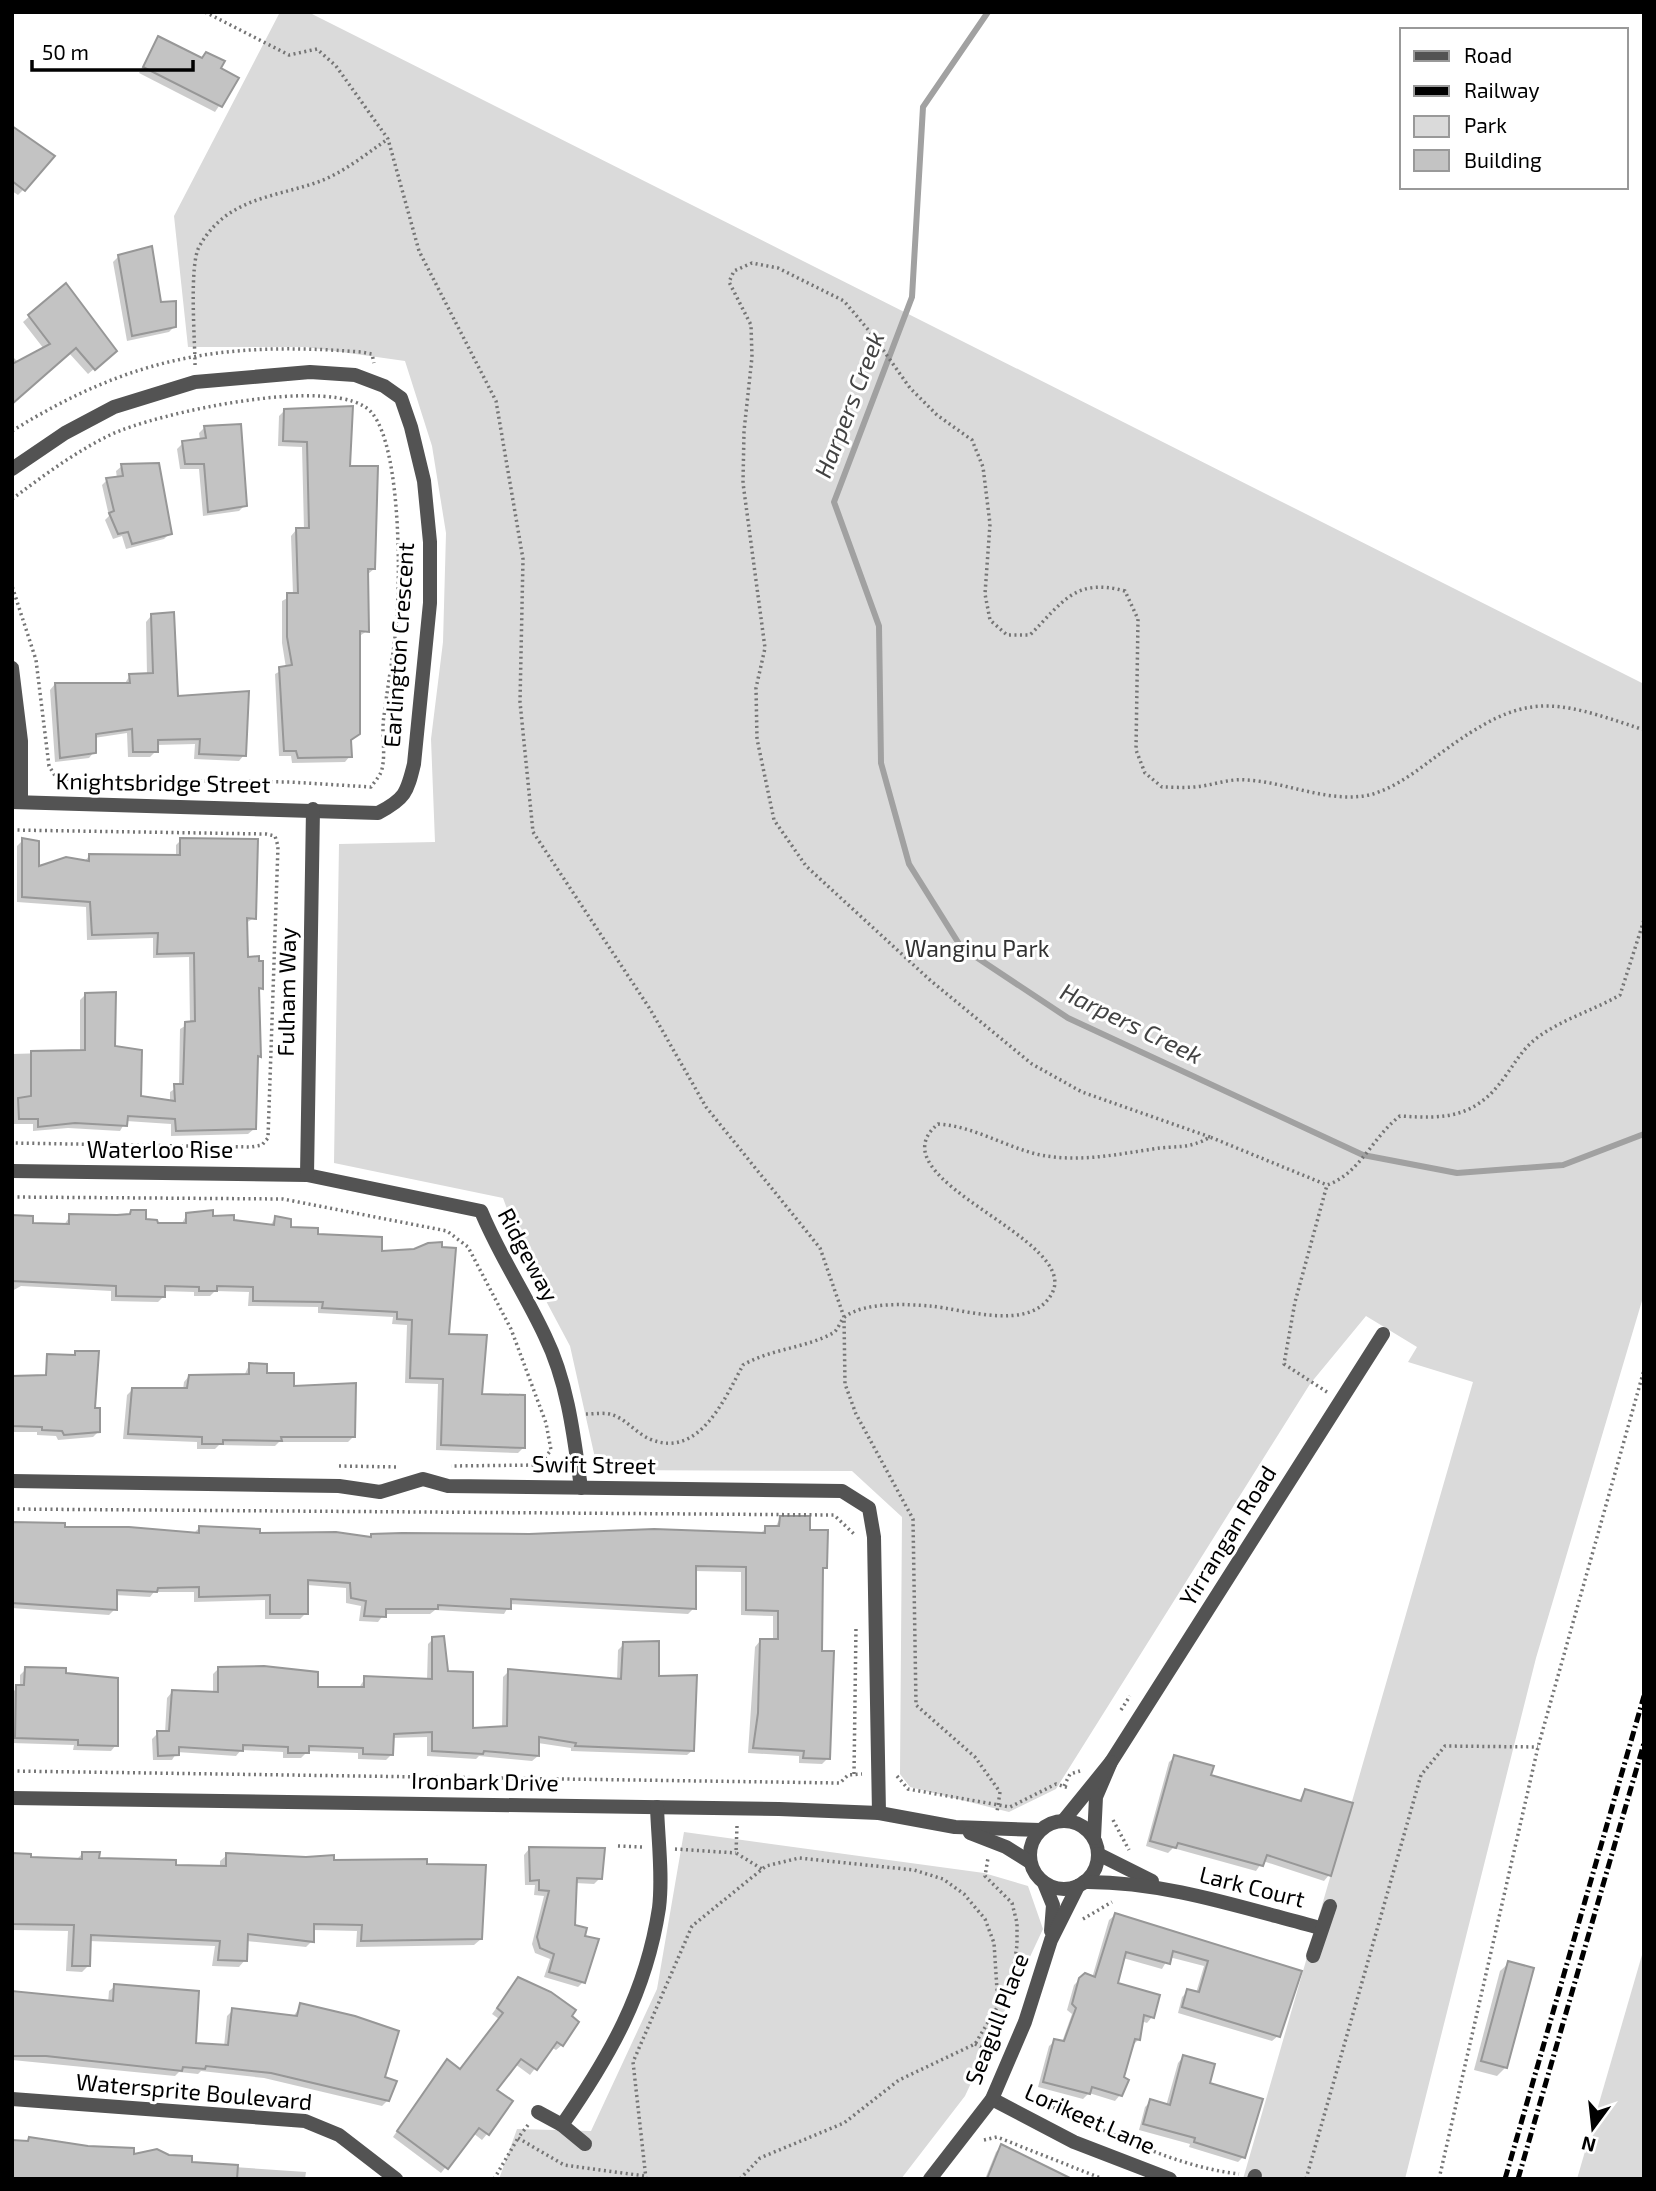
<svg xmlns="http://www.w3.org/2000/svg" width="1656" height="2191" viewBox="0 0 1656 2191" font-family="'Exo 2',sans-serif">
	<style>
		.green { fill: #dadada }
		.shadow { fill: #0003 }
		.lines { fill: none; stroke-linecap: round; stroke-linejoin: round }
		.stream { stroke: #a1a1a1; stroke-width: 6 }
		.building { fill: #c3c3c3; stroke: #979797; stroke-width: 2 }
		.path { stroke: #757575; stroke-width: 3.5; stroke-dasharray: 2 3.5; stroke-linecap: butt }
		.street { stroke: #535353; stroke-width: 14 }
		.rail { stroke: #000; stroke-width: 5; stroke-dasharray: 10 3.5 2 3.5; stroke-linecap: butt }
		.street-bridge { stroke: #535353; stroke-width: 14 }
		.labels { text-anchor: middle; stroke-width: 6; stroke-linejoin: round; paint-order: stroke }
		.street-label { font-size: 23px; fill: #000; stroke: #fff }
		.park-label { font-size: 23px; fill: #313131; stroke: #fff }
		.water-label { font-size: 24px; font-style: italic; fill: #424242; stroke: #fff }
	</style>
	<rect width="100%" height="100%" fill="#fff"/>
	<g class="green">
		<polygon points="280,12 308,12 1644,684 1644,1294 1536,1658 1405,2179 1243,2179 1473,1382 1408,1362 1417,1347 1366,1316 1310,1384 1056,1789 1009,1812 910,1787 900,1774 902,1517 852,1471 605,1470 595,1458 570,1346 529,1269 503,1198 334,1163 339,844 435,842 431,739 443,642 446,533 432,446 405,361 306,347 188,347 174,216"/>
		<polygon points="684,1832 984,1873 1028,1886 1043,1929 965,2096 901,2179 499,2179 517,2129 591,2131 657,1989"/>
		<polygon points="1644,1948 1644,2179 1577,2179"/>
	</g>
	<g class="shadow">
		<polygon points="159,38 237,79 215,112 139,73"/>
		<polygon points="12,129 24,189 18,195 12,191"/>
		<polygon points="119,256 160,304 175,326 169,332 127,341 113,262"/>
		<polygon points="65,285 109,356 88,374 69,353 12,403 12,356 18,362 44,349 23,322"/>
		<polygon points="285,410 348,468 374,569 368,574 367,631 358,637 350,756 345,762 292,763 291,756 279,756 275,674 286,668 282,643 282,601 293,595 291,536 296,530 304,530 302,447 278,446 279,416"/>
		<polygon points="205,427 245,505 239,511 203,516 199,469 180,469 177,449 183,443 200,440 199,433"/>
		<polygon points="122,466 170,533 164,539 126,549 122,536 113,539 105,520 109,516 102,485 107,480 117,478 116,471"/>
		<polygon points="151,616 176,698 244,755 239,761 194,759 195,744 156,745 156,751 150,757 128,757 127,733 94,738 94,752 89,758 55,762 50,690 55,684 124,685 130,675 147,675 146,622"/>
		<polygon points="23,840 37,869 84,862 89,856 176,856 176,845 181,840 254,918 246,923 246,958 262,988 257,992 260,1056 256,1060 254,1129 248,1134 171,1136 171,1124 126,1121 120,1131 68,1128 33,1131 33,1124 12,1124 12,1054 80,1052 80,1000 85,995 140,1098 170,1102 170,1092 179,1086 180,1029 190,1023 189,957 153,958 153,938 87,940 86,907 17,902 17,846"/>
		<polygon points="12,1210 15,1217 31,1225 64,1225 70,1216 127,1216 131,1211 157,1225 181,1225 187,1214 270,1226 275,1218 289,1228 381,1253 447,1336 480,1396 523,1448 518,1453 436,1450 438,1384 405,1383 407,1325 392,1324 393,1317 318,1313 318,1307 248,1306 249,1292 215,1291 210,1296 194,1296 194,1292 163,1291 163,1297 158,1302 111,1301 111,1291 21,1286 12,1291"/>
		<polygon points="76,1353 99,1431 93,1437 58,1440 56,1436 37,1435 37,1432 12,1432 12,1400"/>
		<polygon points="249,1365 292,1388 354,1436 348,1442 279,1442 275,1446 219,1445 215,1449 197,1449 197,1442 123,1439 127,1395 133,1389 183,1390 184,1382 189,1376 244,1376"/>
		<polygon points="780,1518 808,1532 825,1567 821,1571 820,1653 828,1758 822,1764 799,1763 799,1756 748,1753 755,1647 760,1641 773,1641 773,1616 741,1615 741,1572 694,1571 694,1608 688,1614 510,1604 504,1614 435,1610 430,1614 384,1614 378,1622 359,1621 361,1606 346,1603 346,1588 307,1585 306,1613 300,1619 265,1619 265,1600 194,1602 194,1592 154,1592 150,1597 115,1595 115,1609 109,1615 12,1608 12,1524 194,1533 199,1528 258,1535 369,1538 372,1536 760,1534 766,1528 775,1528"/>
		<polygon points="433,1639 472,1730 502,1728 503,1677 509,1671 617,1680 618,1650 624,1644 658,1677 693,1750 687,1755 571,1751 571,1748 538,1743 538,1756 532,1761 479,1756 476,1759 427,1756 427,1737 392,1738 391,1755 386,1760 358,1759 358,1753 308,1751 301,1758 283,1758 283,1752 241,1750 236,1756 177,1752 172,1760 153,1760 152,1739 158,1733 165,1733 167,1698 172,1692 213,1694 213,1674 218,1669 316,1689 359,1688 365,1678 427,1680 428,1644"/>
		<polygon points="26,1669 64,1675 116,1745 111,1751 73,1750 74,1745 12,1743 12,1692 20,1687 20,1675"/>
		<polygon points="1175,1757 1209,1776 1298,1802 1305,1791 1329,1875 1324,1881 1263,1861 1256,1871 1173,1848 1168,1853 1146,1846 1169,1762"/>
		<polygon points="529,1849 600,1878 594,1884 575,1883 573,1926 583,1982 578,1987 544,1977 550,1959 535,1953 532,1944 544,1896 534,1895 535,1885 525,1885 524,1855"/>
		<polygon points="83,1853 98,1860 174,1866 220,1867 220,1861 227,1855 425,1866 481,1939 474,1945 356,1947 357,1931 312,1930 312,1941 306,1947 246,1941 245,1960 239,1967 212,1966 215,1946 89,1941 88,1966 82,1972 66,1971 68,1931 12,1930 12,1855 29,1859 76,1860"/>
		<polygon points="1115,1915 1300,1972 1278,2036 1272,2041 1178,2013 1182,1997 1188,1991 1196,1993 1204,1966 1169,1957 1162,1969 1123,1958 1115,1984 1152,2017 1147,2023 1141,2021 1139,2039 1133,2045 1122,2078 1120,2095 1115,2101 1089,2093 1083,2099 1038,2087 1049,2046 1055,2041 1062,2042 1072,2014 1067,2010 1074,1985 1080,1979 1092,1978 1109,1920"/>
		<polygon points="1509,1963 1506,2067 1497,2076 1474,2070 1500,1971"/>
		<polygon points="513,1985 562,2045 556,2050 551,2047 530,2075 515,2064 494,2090 510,2101 487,2134 482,2140 473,2133 441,2173 393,2137 441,2067 460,2071 499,2019 492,2014"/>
		<polygon points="115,1986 194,2045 224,2047 227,2016 233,2010 293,2017 301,2005 382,2078 388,2100 382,2106 264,2078 201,2071 198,2074 179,2072 175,2076 12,2060 12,1994 108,2003 109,1991"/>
		<polygon points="1183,2057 1208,2084 1243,2157 1238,2162 1189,2147 1190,2144 1139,2130 1145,2107 1151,2101 1166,2106 1178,2063"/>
		<polygon points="29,2138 190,2164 306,2172 305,2179 12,2179"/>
		<polygon points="1001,2147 1053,2179 985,2179 996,2152"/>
	</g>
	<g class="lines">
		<polyline class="stream" points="988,12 923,107 912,297 834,502 879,626 881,763 909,864 961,947 1068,1018 1363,1155 1457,1173 1563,1165 1644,1134"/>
	</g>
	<g class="building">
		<polygon points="158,36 202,58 206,52 225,61 221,68 239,78 222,107 143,67"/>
		<polygon points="12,126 55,156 25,191 12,181"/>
		<polygon points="152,246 161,302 176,301 176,327 132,336 118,255"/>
		<polygon points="66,283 117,351 95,370 76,348 12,404 12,364 50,344 28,315"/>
		<polygon points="353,406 350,466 378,466 375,569 368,569 369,632 360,631 360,734 351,740 352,757 298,758 296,751 284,751 279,667 292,665 287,637 287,593 298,593 296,528 309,528 307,442 283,441 284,409"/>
		<polygon points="241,424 247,506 208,512 204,464 185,464 182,441 206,438 204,426"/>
		<polygon points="159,463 172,534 132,544 128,532 118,534 109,513 114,511 106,478 123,476 121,464"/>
		<polygon points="174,612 178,696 249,691 246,756 199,754 200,739 158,740 158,752 133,752 132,729 96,734 96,753 60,758 55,683 130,683 129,674 153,673 151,614"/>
		<polygon points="22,838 39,841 39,866 66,857 89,861 89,854 180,855 180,838 258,839 256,919 247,918 248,957 259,956 259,961 263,961 263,989 259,988 261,1057 258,1056 256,1129 176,1131 175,1119 128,1116 127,1126 75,1123 38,1127 38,1119 19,1119 18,1098 31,1096 31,1051 85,1050 85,993 116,992 115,1046 142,1050 141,1096 175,1101 174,1084 183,1084 185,1022 195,1021 194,953 157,954 158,933 92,935 90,902 22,897"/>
		<polygon points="131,1210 146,1210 146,1219 157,1220 158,1223 186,1223 186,1213 213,1210 213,1216 234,1215 234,1220 274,1225 275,1216 291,1219 291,1227 318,1228 318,1234 382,1237 382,1251 414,1249 428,1243 442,1242 442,1247 456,1248 449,1334 487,1335 482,1394 525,1395 525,1448 441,1445 443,1379 410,1378 412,1320 397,1319 397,1312 322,1308 323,1302 253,1301 253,1287 217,1286 217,1291 199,1291 199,1287 165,1286 165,1297 116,1296 116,1286 12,1281 12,1215 33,1216 33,1223 69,1224 69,1214 117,1215 130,1214"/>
		<polygon points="75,1351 99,1351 95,1408 100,1408 100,1432 64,1435 62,1431 42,1430 42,1427 12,1426 12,1376 46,1375 47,1354 75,1355"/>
		<polygon points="249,1363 267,1364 267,1373 294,1373 294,1386 356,1383 355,1437 281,1437 282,1441 223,1440 223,1444 202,1444 202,1437 128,1434 132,1388 187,1388 189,1375 249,1374"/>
		<polygon points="780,1516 810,1516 810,1530 828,1530 827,1568 823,1568 822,1651 834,1651 830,1759 803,1758 804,1751 753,1748 758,1713 760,1639 778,1639 778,1611 746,1610 746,1567 696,1566 696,1609 511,1599 511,1609 438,1605 438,1609 386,1609 386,1617 364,1616 366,1601 351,1598 350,1583 308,1580 308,1614 270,1614 270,1595 199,1597 199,1587 158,1588 157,1592 117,1590 117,1610 12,1603 12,1522 65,1523 65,1527 129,1527 199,1533 199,1526 260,1529 260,1533 336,1532 371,1537 371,1534 402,1533 529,1534 654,1529 765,1533 765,1526 779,1526"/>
		<polygon points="444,1636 448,1671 473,1672 473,1728 507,1726 508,1669 621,1679 623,1642 659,1641 659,1676 697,1675 694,1751 575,1746 576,1743 539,1737 539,1756 484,1751 483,1754 432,1751 432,1732 394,1734 393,1755 363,1754 363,1748 309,1746 309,1753 288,1753 288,1747 243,1745 243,1751 179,1747 179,1755 158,1756 157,1731 169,1731 172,1690 218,1692 218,1667 264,1666 318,1672 318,1687 364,1687 364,1676 432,1679 432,1637"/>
		<polygon points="25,1667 66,1668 66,1673 118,1678 118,1746 78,1745 78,1740 15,1738 16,1685 24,1685"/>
		<polygon points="1174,1755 1214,1766 1211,1775 1301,1801 1305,1789 1353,1803 1331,1876 1267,1855 1263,1866 1178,1843 1176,1848 1150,1841"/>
		<polygon points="529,1847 605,1848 602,1879 577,1878 575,1925 587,1928 585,1936 599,1939 585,1983 549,1972 554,1954 540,1948 537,1937 549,1891 539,1890 539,1880 530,1881"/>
		<polygon points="82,1852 100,1852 99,1858 176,1860 176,1865 226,1866 226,1853 306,1857 334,1855 334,1860 427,1859 427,1864 486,1865 482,1939 361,1941 362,1925 314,1924 314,1942 248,1934 247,1961 218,1960 220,1941 91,1935 90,1966 72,1966 74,1925 12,1924 12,1853 31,1854 31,1857 82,1859"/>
		<polygon points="1115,1913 1302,1971 1280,2037 1182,2007 1187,1989 1199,1992 1208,1961 1173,1951 1170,1964 1126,1952 1118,1983 1160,1995 1154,2018 1144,2015 1140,2040 1135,2039 1124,2077 1129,2080 1122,2096 1092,2087 1090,2094 1043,2082 1054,2039 1064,2041 1076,2008 1072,2004 1079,1978 1085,1973 1095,1977"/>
		<polygon points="1508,1961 1534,1968 1507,2068 1481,2061"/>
		<polygon points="518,1977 551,1992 576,2010 572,2016 579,2022 563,2046 557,2042 537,2070 521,2059 497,2090 513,2101 489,2135 479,2128 448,2169 397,2131 447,2059 460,2069 503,2013 497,2008"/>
		<polygon points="114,1984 199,1991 196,2043 228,2045 232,2008 297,2016 300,2003 355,2016 399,2031 385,2077 397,2081 389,2101 271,2073 206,2066 205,2069 183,2067 182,2071 46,2056 12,2056 12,1991 113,2001"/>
		<polygon points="1183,2055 1215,2064 1210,2083 1263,2099 1245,2158 1194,2142 1195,2138 1143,2124 1150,2099 1170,2105"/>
		<polygon points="29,2137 88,2146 134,2148 134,2154 157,2149 169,2155 192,2156 192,2162 238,2165 237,2179 12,2179 12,2140 28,2141"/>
		<polygon points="1001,2144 1072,2179 987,2179"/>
	</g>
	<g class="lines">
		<g class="path">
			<polyline points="205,12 289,55 317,49 336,66 388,139 419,251 496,401 523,559 520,702 533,832 650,1009 706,1107 820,1248 844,1317 845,1384 856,1414 913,1519 916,1705 975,1757 1000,1792 997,1812"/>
			<path d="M195,365C195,341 189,266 199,247C226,198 272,198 318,182C343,173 366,154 388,139"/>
			<path d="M12,431C131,357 222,341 361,352L372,354L374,363"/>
			<path d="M12,499C43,476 75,452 110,435C153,414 338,372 372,413C402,449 401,590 395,637C392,663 387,690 384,716C381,733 386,752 382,769C381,775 375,781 371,787L290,782L57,779L49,766L36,660L12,586"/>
			<polyline points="12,830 266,834 275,836 278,846 268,1138 262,1145 251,1147 12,1143"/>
			<path d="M1210,1137L1082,1092L1032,1064L931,981L806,866L774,820L757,739L756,688L765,648L743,483L744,431L752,357L751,325L729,282L734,271L752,263L778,268L844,301L871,333L910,388L937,415L972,440L983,467L990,524L985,594L990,620L1007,635H1030C1062,603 1075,577 1125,591L1138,619L1136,750L1145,773L1162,787C1172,787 1183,788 1194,787C1211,786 1229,778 1247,780C1287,782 1332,805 1373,794C1399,786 1420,768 1441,753C1525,691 1550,698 1644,730"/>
			<polyline points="12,1197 283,1199 447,1231 468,1247 511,1329 546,1423 551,1450 539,1465 451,1466"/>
			<polyline points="1327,1392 1284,1364 1295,1302 1327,1185"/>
			<path d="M586,1414C594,1414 606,1412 613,1415C627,1420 637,1434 650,1439C699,1460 725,1398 743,1365C770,1349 806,1348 833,1333C839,1329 840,1320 846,1316C866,1302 906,1304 930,1306C963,1309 1029,1332 1051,1295C1086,1239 870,1180 938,1124C972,1126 1002,1145 1036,1154C1076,1163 1113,1155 1153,1149C1176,1145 1188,1150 1210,1137L1327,1185C1360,1174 1373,1136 1400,1116C1446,1119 1475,1118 1504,1078C1515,1063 1523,1048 1538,1037C1563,1019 1594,1010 1620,995L1644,920"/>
			<polyline points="339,1466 398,1467"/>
			<polyline points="12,1509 834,1515 855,1535"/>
			<polyline points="1121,1710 1130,1696"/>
			<polyline points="12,1771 840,1783 848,1775 862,1774"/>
			<polyline points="854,1774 856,1626"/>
			<polyline points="897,1776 908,1789 1010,1807 1056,1784 1069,1788"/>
			<polyline points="1064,1786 1070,1774 1080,1771"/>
			<polyline points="1113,1820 1129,1850"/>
			<polyline points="737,1826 736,1853 762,1869"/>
			<polyline points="618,1846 643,1847"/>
			<polyline points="675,1849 736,1853"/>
			<polyline points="1083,1919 1112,1902"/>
			<polyline points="975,2044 992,2052"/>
			<path d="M1043,2103C1106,2130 1171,2166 1239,2174"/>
			<polyline points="528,2125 518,2138 564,2165 645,2176"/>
			<polyline points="984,2140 997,2137 1103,2179"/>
			<polyline points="494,2179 518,2138"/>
			<polyline points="646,2179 633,2062 692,1926 766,1866 799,1858 914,1870 943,1879 964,1894 985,1919 994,1943 998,2005"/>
			<polyline points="740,2179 760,2158 844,2123 899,2080 975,2044 998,2006 1013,1973 1017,1945 1017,1923 1012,1903 985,1876 988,1858"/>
			<polyline points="1306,2179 1421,1775 1445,1746 1538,1747"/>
			<polyline points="1439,2179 1538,1747 1644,1370"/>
		</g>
		<g class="street">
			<path d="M12,469L65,433L114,407L195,382L310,372L355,375L384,386L401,398L411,427L424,481L430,542V603L414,764C407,793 405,799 378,813L12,802"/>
			<polyline points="12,668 21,741 21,802"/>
			<path d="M12,1171L307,1175L481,1211C499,1255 525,1293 545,1336C568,1383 574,1437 581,1488"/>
			<polyline points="307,1175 313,809"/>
			<polyline points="12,1481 339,1486 380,1492 423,1479 448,1486 842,1491 869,1508 874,1537 879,1813"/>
			<polyline points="12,1798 779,1809 879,1813 955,1827 1040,1830"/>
			<circle cx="1064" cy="1855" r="34"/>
			<polyline points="970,1833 1006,1847 1030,1862"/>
			<polyline points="1094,1838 1096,1797 1111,1762 1383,1334"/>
			<polyline points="1098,1854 1152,1881"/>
			<path d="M1084,1882C1164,1881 1243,1908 1320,1928"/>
			<polyline points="1044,1883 1053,1905 1051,1931"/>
			<polyline points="1313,1956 1330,1906"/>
			<polyline points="12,2099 305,2121 339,2135 396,2179"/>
			<polyline points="992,2099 1074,2142 1170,2179"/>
			<polyline points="538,2112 562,2125 585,2144"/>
			<path d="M562,2125C610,2056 646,1993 659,1908C663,1876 658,1839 657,1807"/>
			<polyline points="930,2179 992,2099 1025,2022 1051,1940 1078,1886"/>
			<polyline points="1254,2179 1255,2176"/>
		</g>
		<g class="rail">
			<polyline points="1505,2179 1644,1696"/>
			<polyline points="1518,2179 1644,1743"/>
		</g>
		<polyline class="street-bridge" points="1064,1820 1111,1762"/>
	</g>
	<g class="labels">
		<g class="street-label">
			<text transform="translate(399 645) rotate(-86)" y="8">Earlington Crescent</text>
			<text transform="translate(163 783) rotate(1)" y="8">Knightsbridge Street</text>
			<text transform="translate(287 992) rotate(-89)" y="8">Fulham Way</text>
			<text x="160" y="1158">Waterloo Rise</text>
			<text transform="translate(528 1255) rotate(62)" y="8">Ridgeway</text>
			<text transform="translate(594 1465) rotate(1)" y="8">Swift Street</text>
			<text transform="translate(1228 1536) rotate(-58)" y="8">Yirrangan Road</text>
			<text transform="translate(485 1782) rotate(1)" y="8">Ironbark Drive</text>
			<text transform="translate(1252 1887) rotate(14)" y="8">Lark Court</text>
			<text transform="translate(997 2019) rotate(-69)" y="8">Seagull Place</text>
			<text transform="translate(194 2092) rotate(5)" y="8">Watersprite Boulevard</text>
			<text transform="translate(1090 2119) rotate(24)" y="8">Lorikeet Lane</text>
		</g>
		<g class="park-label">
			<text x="977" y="957">Wanginu Park</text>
		</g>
		<g class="water-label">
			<text transform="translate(850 405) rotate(-69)" y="8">Harpers Creek</text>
			<text transform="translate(1131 1024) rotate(26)" y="8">Harpers Creek</text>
		</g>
	</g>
	<rect width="1656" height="2191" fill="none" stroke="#000000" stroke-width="28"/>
	<rect x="1400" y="28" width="228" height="161" fill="#ffffff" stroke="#999999" stroke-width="2"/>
	<rect x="1414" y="51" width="35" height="10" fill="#535353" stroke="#999999" stroke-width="2"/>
	<text x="1464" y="63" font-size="21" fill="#000000">Road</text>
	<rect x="1414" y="86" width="35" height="10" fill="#000000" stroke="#999999" stroke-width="2"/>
	<text x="1464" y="98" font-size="21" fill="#000000">Railway</text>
	<rect x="1414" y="116" width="35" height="21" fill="#dadada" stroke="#999999" stroke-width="2"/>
	<text x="1464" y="133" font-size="21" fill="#000000">Park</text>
	<rect x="1414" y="150" width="35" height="21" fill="#c3c3c3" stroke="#999999" stroke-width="2"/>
	<text x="1464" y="168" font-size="21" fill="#000000">Building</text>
	<g transform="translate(1593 2128) rotate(195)" stroke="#ffffff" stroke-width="5" paint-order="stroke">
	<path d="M0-5L12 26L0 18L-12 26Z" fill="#000000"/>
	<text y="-10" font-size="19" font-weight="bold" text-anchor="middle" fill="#000000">N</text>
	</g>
	<path d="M32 60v10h161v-10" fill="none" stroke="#000000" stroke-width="3.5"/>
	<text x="42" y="60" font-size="21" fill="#000000" stroke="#ffffff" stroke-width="5" paint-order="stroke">50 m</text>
</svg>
